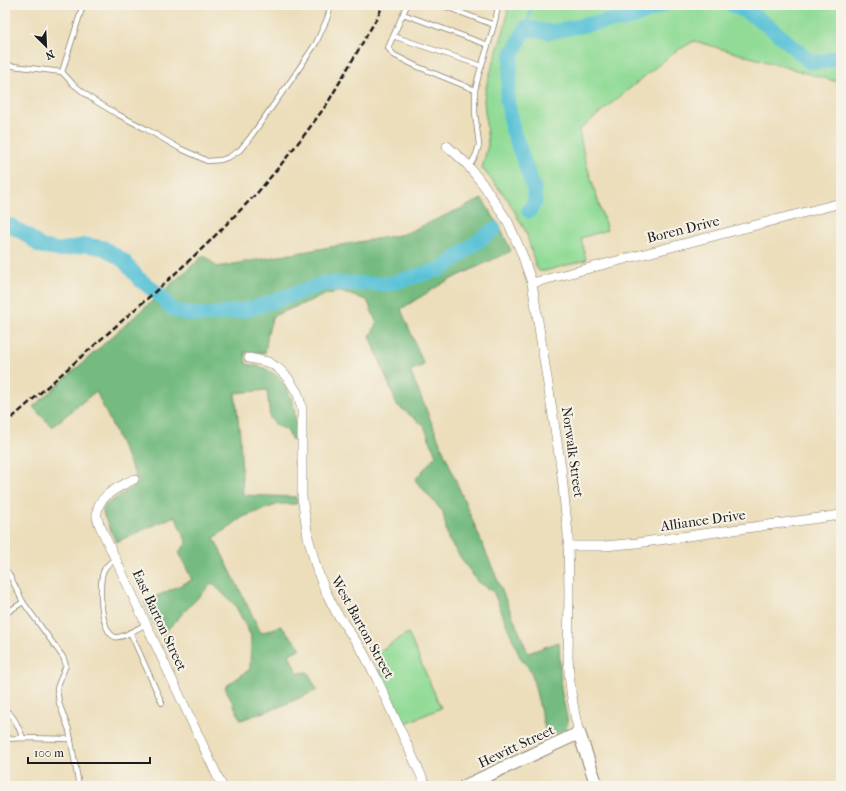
<svg xmlns="http://www.w3.org/2000/svg" width="846" height="791" viewBox="0 0 846 791" font-family="'IM FELL French Canon',serif">
	<style>
		.green { fill: #92db97; stroke: #577c5a }
		.forest { fill: #75bb80; stroke: #486c4e }
		.lines { fill: none; stroke-linecap: round; stroke-linejoin: round }
		.stream { stroke: #5ac2d7; stroke-width: 2.5 }
		.river { stroke: #5ac2d7; stroke-width: 15 }
		.lane-casing { stroke: #847d6c; stroke-width: 6 }
		.street-casing { stroke: #847d6c; stroke-width: 10 }
		.secondary-casing { stroke: #847d6c; stroke-width: 14 }
		.lane { stroke: #fff; stroke-width: 4.5 }
		.street { stroke: #fff; stroke-width: 9 }
		.secondary { stroke: #fff; stroke-width: 12 }
		.rail { stroke: #1c1c1c; stroke-width: 2.5; stroke-dasharray: 6 3; stroke-linecap: butt }
		.labels { text-anchor: middle; stroke-width: 4; stroke-linejoin: round; paint-order: stroke }
		.street-label { font-size: 14px; fill: #1c1c1c; stroke: #f7f3e8 }
	</style>
	<rect width="100%" height="100%" fill="#f7f3e8"/>
	<filter id="ink" filterUnits="userSpaceOnUse"><feTurbulence type="fractalNoise" baseFrequency=".025" numOctaves="2"/><feDisplacementMap in="SourceGraphic" scale="8" xChannelSelector="R" yChannelSelector="G"/><feConvolveMatrix kernelMatrix="1 2 1 2 8 2 1 2 1" color-interpolation-filters="sRGB"/></filter>
	<filter id="wash" filterUnits="userSpaceOnUse"><feTurbulence type="fractalNoise" baseFrequency=".012" numOctaves="4" result="noise"/><feDisplacementMap in="SourceGraphic" scale="16" xChannelSelector="R" yChannelSelector="G"/><feGaussianBlur stdDeviation="0.9" result="paint"/><feColorMatrix in="noise" values="0 0 0 0 0 0 0 0 0 0 0 0 0 0 0 0 0 1.4 0 .05"/><feComposite in="paint" operator="in"/></filter>
	<g filter="url(#wash)">
		<rect width="100%" height="100%" fill="#ecdebb"/>
		<g class="green">
			<polygon points="508,5 841,5 841,83 694,41 673,53 579,130 584,156 607,230 581,238 586,260 545,271 539,271 536,267 526,232 508,200 482,168 488,145 484,100 487,83 506,23"/>
			<polygon points="408,633 441,708 404,724 373,655"/>
		</g>
		<path class="forest" d="M482,199C493,215 503,232 511,251L443,283L401,309L424,365L410,371L528,653L559,642L561,689L568,723L566,729L547,737L531,671L520,657L493,591L477,581L448,539L443,512L415,480L436,455L424,426L397,405L370,336L377,324L367,300L340,292L327,294L273,316L268,332L265,353L245,352L246,364C251,365 256,365 261,367C293,378 296,412 297,440H292L287,430L277,426L270,419L267,390L235,393L240,436L243,495L296,497L297,504H279L243,517L214,538L261,633L281,626L301,648L289,654L297,673L308,672L317,690L282,706L241,720L225,687L250,669L251,636L235,605L212,583L160,637L144,602L192,580L179,552L187,543L175,516L116,542L104,516L103,510L107,504L139,483L96,391L52,427L33,407L204,255L217,267L404,234Z"/>
		<g class="lines">
			<polyline class="stream" points="526,28 532,5"/>
			<g class="river">
				<path d="M732,5C764,18 785,40 810,62H822L841,56"/>
				<polyline points="529,211 535,202 534,189 513,131 507,99 512,54 526,28 550,32 589,24 629,19 663,5"/>
				<polyline points="5,226 11,226 27,235 40,246 59,250 86,245 104,248 124,261 139,279 161,296 167,304 172,309 184,313 202,315 217,314 250,309 274,301 324,283 389,284 443,268 494,229"/>
			</g>
		</g>
	</g>
	<g filter="url(#ink)">
		<g class="lines">
			<defs>
				<g id="lane">
					<polyline points="407,5 388,48 394,55 416,66 475,90"/>
					<polyline points="441,5 494,25"/>
					<polyline points="403,14 488,45"/>
					<polyline points="393,36 482,66"/>
					<polyline points="5,65 62,72 83,5"/>
					<polyline points="62,72 73,84 92,99 117,114 146,129 179,148 199,157 207,161 221,160 229,157 240,150 249,139 292,79 316,43 327,19 331,5"/>
					<polyline points="469,167 476,155 479,145 475,112 475,90 479,74 490,39 496,17 498,5"/>
					<path d="M115,559C111,562 106,565 104,570C98,581 100,632 115,637C122,639 140,627 146,624"/>
					<polyline points="5,569 9,574 23,602 63,657 66,665 57,688 59,703 69,730 79,786"/>
					<polyline points="5,614 23,602"/>
					<polyline points="130,632 162,703"/>
					<path d="M5,710C15,716 18,727 23,738"/>
					<polyline points="5,739 23,738 71,739"/>
				</g>
				<g id="street">
					<path d="M447,146L466,163L485,187L508,222L522,254L532,283L561,467L568,534L569,593L568,657C569,682 573,709 579,733"/>
					<polyline points="532,283 841,203"/>
					<polyline points="249,358 268,362 278,368 288,378 298,394 302,409 302,497 308,537 317,570 325,590 336,612 363,652 376,677 426,786"/>
					<path d="M134,479C120,487 95,496 97,517C97,520 99,523 100,526L222,786"/>
					<polyline points="568,546 604,546 637,543 841,515"/>
				</g>
				<polyline id="secondary" points="465,786 579,733 597,786"/>
			</defs>
			<use href="#lane" class="lane-casing"/>
			<use href="#street" class="street-casing"/>
			<use href="#secondary" class="secondary-casing"/>
			<use href="#lane" class="lane"/>
			<use href="#street" class="street"/>
			<use href="#secondary" class="secondary"/>
			<polyline class="rail" points="5,424 166,282 208,243 258,192 279,167 305,134 327,104 378,16 383,5"/>
		</g>
	</g>
	<g class="labels">
		<g class="street-label">
			<text transform="translate(683 229) rotate(-14)" y="5">Boren Drive</text>
			<text transform="translate(573 452) rotate(82)" y="5">Norwalk Street</text>
			<text transform="translate(703 520) rotate(-8)" y="5">Alliance Drive</text>
			<text transform="translate(160 620) rotate(65)" y="5">East Barton Street</text>
			<text transform="translate(363 627) rotate(61)" y="5">West Barton Street</text>
			<text transform="translate(516 746) rotate(-25)" y="5">Hewitt Street</text>
		</g>
	</g>
	<rect width="846" height="791" fill="none" stroke="#f7f3e8" stroke-width="20"/>
	<g transform="translate(46 46) rotate(156)" stroke="#f7f3e8" stroke-width="3" paint-order="stroke">
	<path d="M0-3L7 15L0 10L-7 15Z" fill="#1c1c1c"/>
	<text y="-6" font-size="11" font-weight="bold" text-anchor="middle" fill="#1c1c1c">N</text>
	</g>
	<path d="M28 757v6h122v-6" fill="none" stroke="#1c1c1c" stroke-width="2"/>
	<text x="34" y="757" font-size="12" fill="#1c1c1c" stroke="#f7f3e8" stroke-width="3" paint-order="stroke">100 m</text>
</svg>
